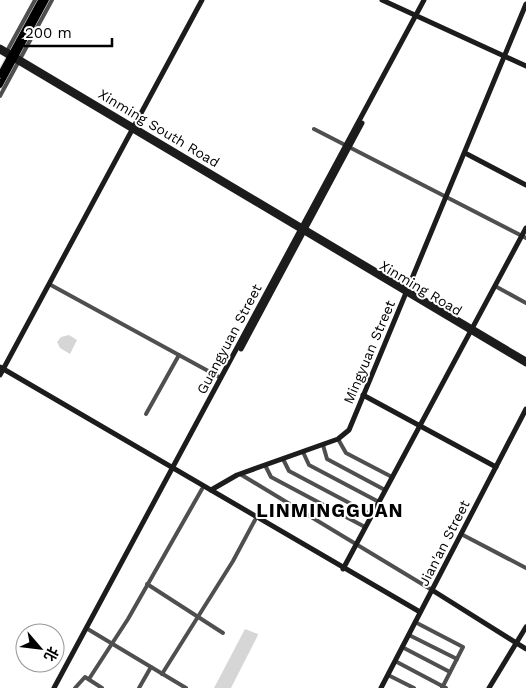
<svg xmlns="http://www.w3.org/2000/svg" width="526" height="688" viewBox="0 0 526 688" font-family="'Work Sans','Noto Sans SC',sans-serif">
	<style>
		.green { fill: #d6d6d6 }
		.lines { fill: none; stroke-linecap: round; stroke-linejoin: round }
		.primary-casing { stroke: #dbdbdb; stroke-width: 8 }
		.street { stroke: #4f4f4f; stroke-width: 4 }
		.secondary { stroke: #1c1c1c; stroke-width: 5 }
		.primary { stroke: #000; stroke-width: 5.5 }
		.labels { text-anchor: middle; stroke-width: 4; stroke-linejoin: round; paint-order: stroke }
		.street-label { font-size: 14px; fill: #000; stroke: #fff }
		.district-label { font-size: 19px; font-weight: bold; letter-spacing: 1px; fill: #000; stroke: #fff }
	</style>
	<rect width="100%" height="100%" fill="#fff"/>
	<g class="green">
		<polygon points="69,335 77,340 70,354 60,348 57,342 61,337"/>
		<polygon points="245,629 258,634 257,637 231,688 214,688"/>
	</g>
	<g class="lines">
		<defs>
			<g id="primary">
				<polyline points="0,75 41,0"/>
				<polyline points="0,85 46,0"/>
			</g>
		</defs>
		<use href="#primary" class="primary-casing"/>
		<g class="street">
			<polyline points="7,51 35,0"/>
			<polyline points="0,96 52,0"/>
			<polyline points="314,129 526,238"/>
			<polyline points="49,284 221,378"/>
			<polyline points="495,286 526,303"/>
			<polyline points="146,414 179,355"/>
			<polyline points="338,439 346,453 392,477"/>
			<polyline points="323,445 327,459 385,490"/>
			<polyline points="303,452 309,465 379,502"/>
			<polyline points="283,459 289,471 372,515"/>
			<polyline points="265,465 271,477 365,527"/>
			<polyline points="240,474 432,590"/>
			<polyline points="461,534 526,568"/>
			<polyline points="147,584 223,633"/>
			<polyline points="415,622 463,647 442,688"/>
			<polyline points="86,628 186,688"/>
			<polyline points="409,635 457,659"/>
			<polyline points="402,647 450,672"/>
			<polyline points="395,661 446,688"/>
			<polyline points="162,674 233,561 255,520"/>
			<polyline points="388,675 414,688"/>
			<polyline points="89,679 128,619 202,489"/>
			<polyline points="75,688 85,677 102,688"/>
			<polyline points="139,688 151,667"/>
		</g>
		<g class="secondary">
			<polyline points="382,0 526,66"/>
			<polyline points="0,47 526,360"/>
			<polyline points="0,51 526,364"/>
			<polyline points="465,153 526,185"/>
			<polyline points="241,349 362,123"/>
			<polyline points="0,367 420,612"/>
			<polyline points="0,375 202,0"/>
			<polyline points="363,395 496,467"/>
			<polyline points="211,490 237,475 338,439 349,430 526,4"/>
			<polyline points="343,569 526,228"/>
			<polyline points="432,590 526,649"/>
			<polyline points="54,688 424,0"/>
			<polyline points="381,688 526,409"/>
			<polyline points="489,688 526,627"/>
		</g>
		<use href="#primary" class="primary"/>
	</g>
	<g class="labels">
		<g class="street-label">
			<text transform="translate(159 128) rotate(31)" y="5">Xinming South Road</text>
			<text transform="translate(421 288) rotate(31)" y="5">Xinming Road</text>
			<text transform="translate(229 339) rotate(-62)" y="5">Guangyuan Street</text>
			<text transform="translate(369 352) rotate(-67)" y="5">Mingyuan Street</text>
			<text transform="translate(444 543) rotate(-63)" y="5">Jian'an Street</text>
		</g>
		<g class="district-label">
			<text x="330" y="517">LINMINGGUAN</text>
		</g>
	</g>
	<g transform="translate(40 648) rotate(118)"><circle r="24" fill="#ffffff" stroke="#999999"/>
	<path d="M0-4L9 19L0 12L-9 19Z" fill="#000000"/>
	<text y="-8" font-size="14" font-weight="bold" text-anchor="middle" fill="#000000">北</text>
	</g>
	<path d="M18 38v8h94v-8" fill="none" stroke="#000000" stroke-width="2.5"/>
	<text x="25" y="38" font-size="15" fill="#000000" stroke="#ffffff" stroke-width="4" paint-order="stroke">200 m</text>
</svg>
